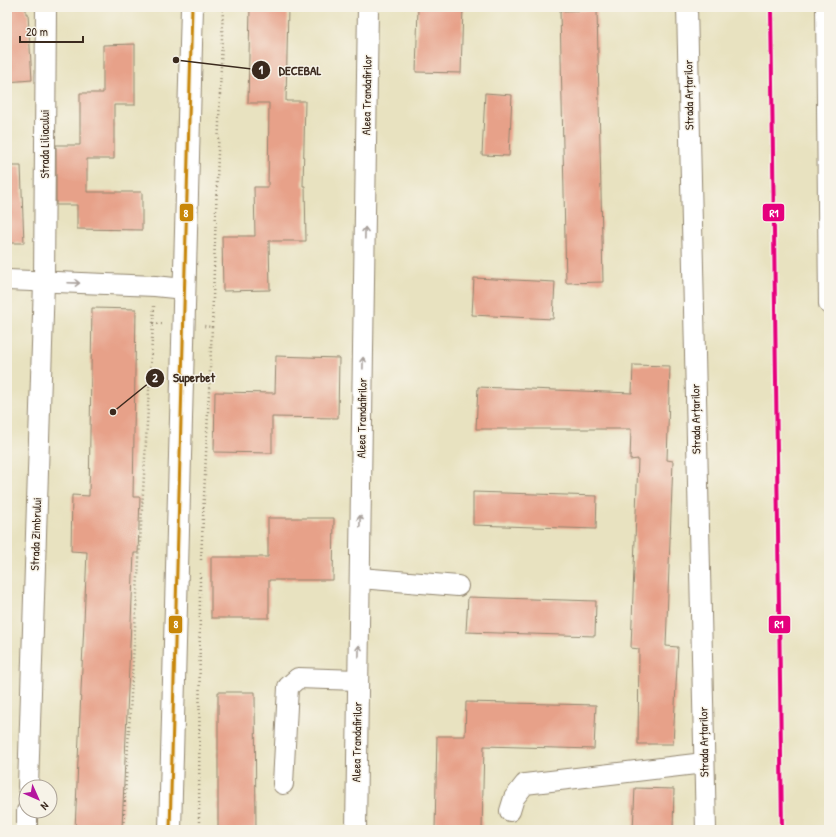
<svg xmlns="http://www.w3.org/2000/svg" width="836" height="837" viewBox="0 0 836 837" font-family="'Patrick Hand',sans-serif">
	<style>
		.building { fill: #e7a189 }
		.lines { fill: none; stroke-linecap: round; stroke-linejoin: round }
		.minor-casing { stroke: #92866f; stroke-width: 22 }
		.major-casing { stroke: #92866f; stroke-width: 24 }
		.path { stroke: #92866f; stroke-width: 2.5; stroke-dasharray: 1 3; stroke-linecap: butt }
		.minor { stroke: #fff; stroke-width: 20 }
		.major { stroke: #fff; stroke-width: 22 }
		.bus-1-casing { stroke: #f7f3e8; stroke-width: 6 }
		.bus-1 { stroke: #c88708; stroke-width: 3 }
		.rail-1-casing { stroke: #f7f3e8; stroke-width: 7 }
		.rail-1 { stroke: #e5007d; stroke-width: 4 }
		.oneway { stroke: #a79f9a }
		.labels { text-anchor: middle; stroke-width: 3; stroke-linejoin: round; paint-order: stroke }
		.street-label { font-size: 12px; fill: #3b2a1e; stroke: #f7f3e8 }
		.leader { fill: none; stroke: #3b2a1e; stroke-width: 1.5 }
		.callout-dot { fill: #3b2a1e; stroke: #f7f3e8; stroke-width: 1.5 }
		.mark-label { font-size: 12px; text-anchor: middle; font-weight: bold; fill: #fff }
		.callout-label { font-size: 13px; text-anchor: middle; font-weight: bold; fill: #3b2a1e; stroke: #f7f3e8; stroke-width: 3; stroke-linejoin: round; paint-order: stroke }
		.line-badge { stroke: #f7f3e8; stroke-width: 1.5 }
		.badge-label { font-size: 11px; text-anchor: middle; font-weight: bold; fill: #fff }
	</style>
	<rect width="100%" height="100%" fill="#f7f3e8"/>
	<filter id="ink" filterUnits="userSpaceOnUse"><feTurbulence type="fractalNoise" baseFrequency=".025" numOctaves="2"/><feDisplacementMap in="SourceGraphic" scale="8" xChannelSelector="R" yChannelSelector="G"/><feConvolveMatrix kernelMatrix="1 2 1 2 8 2 1 2 1" color-interpolation-filters="sRGB"/></filter>
	<filter id="wash" filterUnits="userSpaceOnUse"><feTurbulence type="fractalNoise" baseFrequency=".012" numOctaves="4" result="noise"/><feDisplacementMap in="SourceGraphic" scale="16" xChannelSelector="R" yChannelSelector="G"/><feGaussianBlur stdDeviation="0.9" result="paint"/><feColorMatrix in="noise" values="0 0 0 0 0 0 0 0 0 0 0 0 0 0 0 0 0 1.4 0 .05"/><feComposite in="paint" operator="in"/></filter>
	<g filter="url(#wash)">
		<rect width="100%" height="100%" fill="#e8e2c0"/>
		<g id="blocks">
			<g class="building">
				<polygon points="7,7 26,7 26,14 28,14 32,80 7,82"/>
				<polygon points="250,7 288,7 286,101 305,101 303,186 305,186 306,241 269,241 270,290 223,291 222,236 255,236 254,187 268,187 269,103 248,103"/>
				<polygon points="418,7 463,7 461,73 416,72"/>
				<polygon points="597,10 603,282 566,283 560,11"/>
				<polygon points="135,44 135,105 114,105 114,159 87,159 87,192 142,192 142,230 77,229 77,205 56,205 56,145 80,145 80,93 103,93 103,45"/>
				<polygon points="485,93 512,95 509,156 482,155"/>
				<polygon points="7,166 21,166 24,243 7,243"/>
				<polygon points="474,278 555,282 553,319 472,315"/>
				<polygon points="92,308 136,309 133,497 140,497 138,553 134,553 122,828 111,828 111,830 75,830 87,552 71,551 72,495 89,496"/>
				<polygon points="276,356 339,358 338,418 272,417 272,453 214,452 215,392 275,393"/>
				<polygon points="633,365 670,366 667,460 673,461 666,646 678,647 673,744 638,744 639,649 631,648 638,459 630,460 631,429 476,429 478,387 632,393"/>
				<polygon points="473,492 597,496 596,529 473,525"/>
				<polygon points="268,518 334,518 333,580 269,580 269,618 211,618 211,557 268,557"/>
				<polygon points="468,597 596,601 595,636 466,632"/>
				<polygon points="218,692 255,692 256,830 218,830"/>
				<polygon points="466,702 596,705 594,749 484,746 482,830 435,830 437,736 465,736"/>
				<polygon points="635,788 674,789 673,830 633,830"/>
			</g>
		</g>
	</g>
	<g filter="url(#ink)">
		<use href="#blocks" fill-opacity="0" stroke="#92866f" stroke-width="1"/>
		<g class="lines">
			<defs>
				<g id="minor">
					<polyline points="687,7 706,830"/>
					<polyline points="826,7 829,304"/>
					<polyline points="7,280 155,286 184,289"/>
					<polyline points="360,578 458,586"/>
					<polyline points="283,784 288,687 298,678 358,680"/>
					<polyline points="28,787 44,282 46,7"/>
					<polyline points="510,811 514,798 525,784 704,763"/>
					<polyline points="27,830 27,811"/>
					<polyline points="356,830 368,7"/>
				</g>
				<polyline id="major" points="170,830 192,7"/>
			</defs>
			<use href="#minor" class="minor-casing"/>
			<use href="#major" class="major-casing"/>
			<g class="path">
				<polyline points="153,323 163,324"/>
				<polyline points="212,327 223,7"/>
				<polyline points="201,560 212,327 204,326"/>
				<polyline points="123,830 154,306"/>
				<polyline points="199,830 200,573"/>
			</g>
			<use href="#minor" class="minor"/>
			<use href="#major" class="major"/>
			<defs>
				<polyline id="bus-1" points="170,830 192,7"/>
			</defs>
			<use href="#bus-1" class="bus-1-casing"/>
			<use href="#bus-1" class="bus-1"/>
			<defs>
				<polyline id="rail-1" points="771,7 782,830"/>
			</defs>
			<use href="#rail-1" class="rail-1-casing"/>
			<use href="#rail-1" class="rail-1"/>
		</g>
		<defs><path id="oneway-shaft" d="M-6 0H5M1.5-3L5.5 0L1.5 3" fill="none" stroke-width="1.6" stroke-linecap="round" stroke-linejoin="round"/></defs>
		<g class="oneway">
			<use href="#oneway-shaft" transform="translate(365 233) rotate(-89)"/>
			<use href="#oneway-shaft" transform="translate(74 283) rotate(2)"/>
			<use href="#oneway-shaft" transform="translate(363 363) rotate(-89)"/>
			<use href="#oneway-shaft" transform="translate(360 521) rotate(-89)"/>
			<use href="#oneway-shaft" transform="translate(359 651) rotate(-89)"/>
		</g>
	</g>
	<g class="labels">
		<g class="street-label">
			<text transform="translate(367 95) rotate(-89)" y="4">Aleea Trandafirilor</text>
			<text transform="translate(689 95) rotate(-91)" y="4">Strada Arțarilor</text>
			<text transform="translate(45 144) rotate(-90)" y="4">Strada Liliacului</text>
			<text transform="translate(362 418) rotate(-89)" y="4">Aleea Trandafirilor</text>
			<text transform="translate(696 419) rotate(-91)" y="4">Strada Arțarilor</text>
			<text transform="translate(36 534) rotate(-88)" y="4">Strada Zimbrului</text>
			<text transform="translate(357 742) rotate(-89)" y="4">Aleea Trandafirilor</text>
			<text transform="translate(704 742) rotate(-91)" y="4">Strada Arțarilor</text>
		</g>
	</g>
	<path class="leader" d="M176 60L261 70M113 412L155 378"/>
	<g class="callout-dot">
		<circle cx="176" cy="60" r="4"/>
		<circle cx="113" cy="412" r="4"/>
		<circle cx="261" cy="70" r="10"/>
		<circle cx="155" cy="378" r="10"/>
	</g>
	<g class="mark-label">
		<text x="261" y="74">1</text>
		<text x="155" y="382">2</text>
	</g>
	<g class="callout-label">
		<text x="300" y="75">DECEBAL</text>
		<text x="194" y="382">Superbet</text>
	</g>
	<g class="line-badge">
		<rect x="179" y="203" width="15" height="19" rx="4" fill="#c88708"/>
		<rect x="762" y="203" width="23" height="19" rx="4" fill="#e5007d"/>
		<rect x="168" y="615" width="15" height="19" rx="4" fill="#c88708"/>
		<rect x="768" y="615" width="23" height="19" rx="4" fill="#e5007d"/>
	</g>
	<g class="badge-label">
		<text x="186" y="217">8</text>
		<text x="774" y="217">R1</text>
		<text x="176" y="628">8</text>
		<text x="779" y="628">R1</text>
	</g>
	<rect width="836" height="837" fill="none" stroke="#f7f3e8" stroke-width="24"/>
	<g transform="translate(38 799) rotate(135)"><circle r="19" fill="#f7f3e8" stroke="#aca397"/>
	<path d="M0-3L7 15L0 10L-7 15Z" fill="#b5179e"/>
	<text y="-6" font-size="11" font-weight="bold" text-anchor="middle" fill="#3b2a1e">N</text>
	</g>
	<path d="M20 36v6h63v-6" fill="none" stroke="#3b2a1e" stroke-width="2"/>
	<text x="26" y="36" font-size="12" fill="#3b2a1e" stroke="#f7f3e8" stroke-width="3" paint-order="stroke">20 m</text>
</svg>
